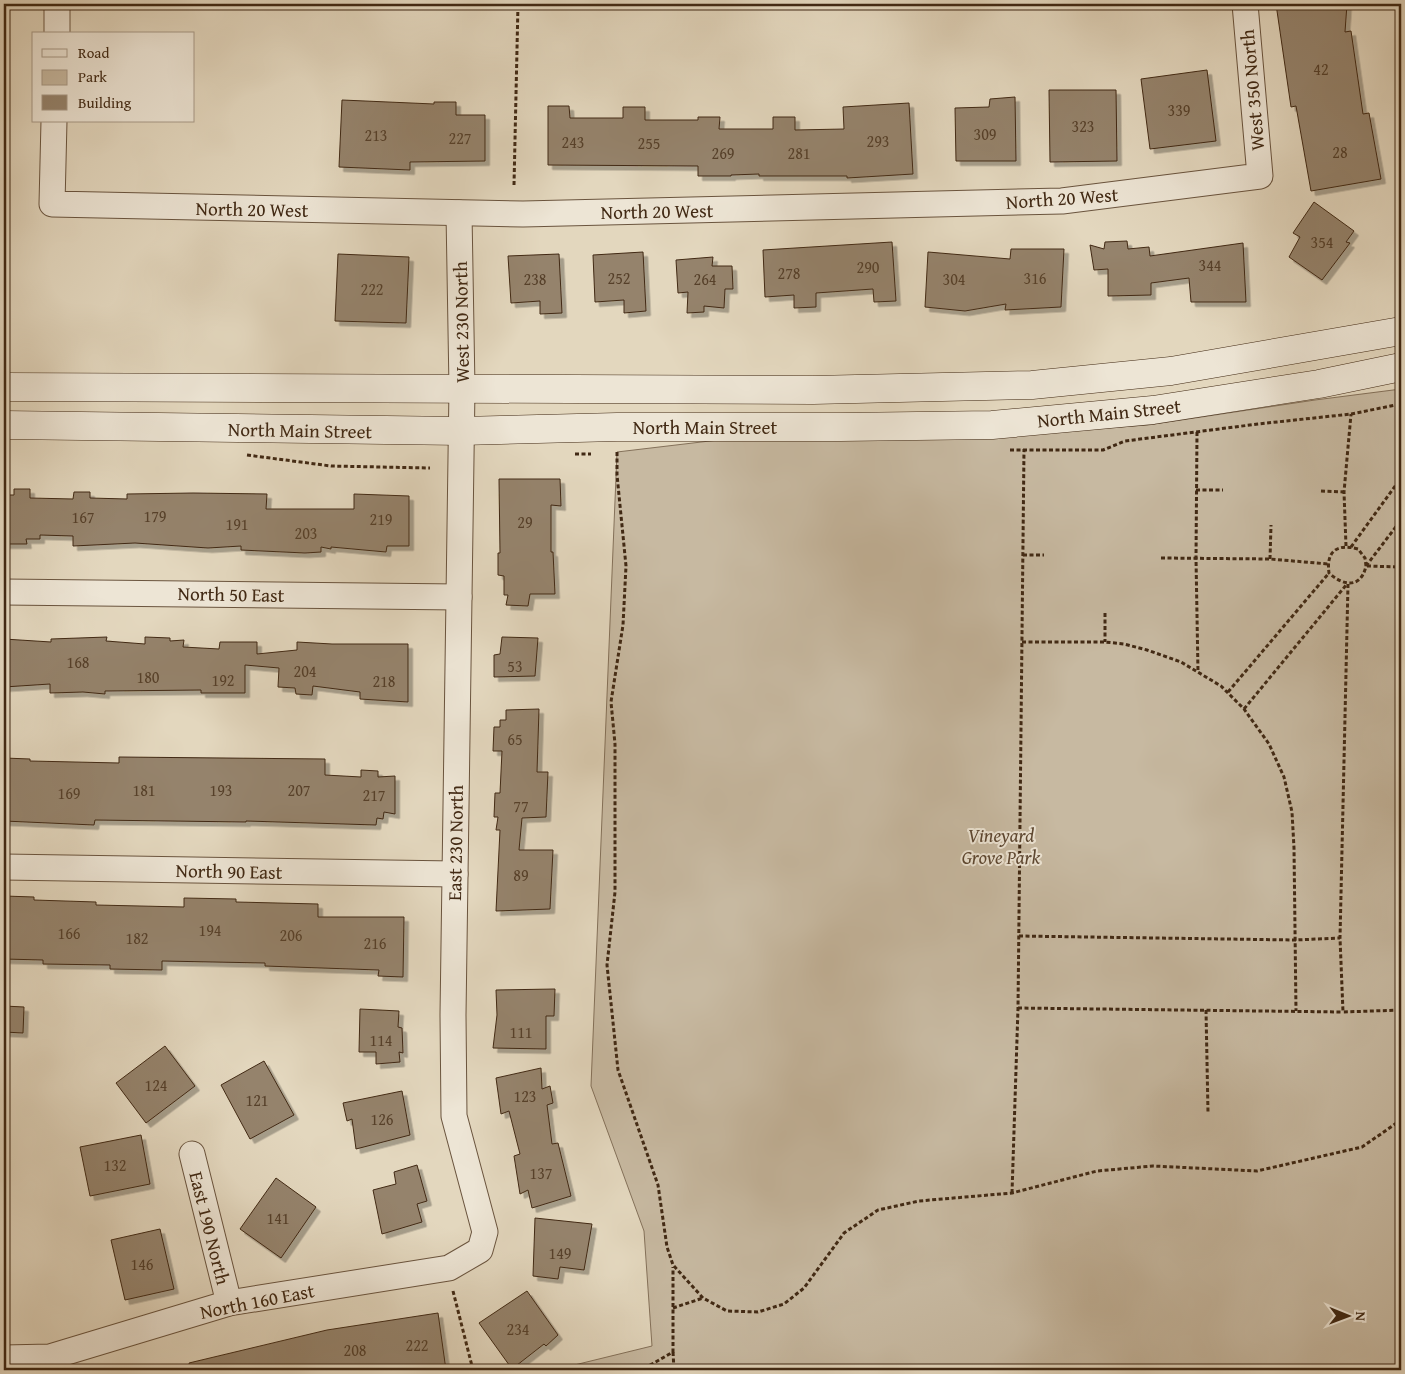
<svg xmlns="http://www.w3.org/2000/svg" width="1405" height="1374" viewBox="0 0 1405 1374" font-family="'Gentium Book Plus',serif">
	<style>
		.green { fill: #c7b9a1; stroke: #84715a }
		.building { fill: #95836c; stroke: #412914; filter: url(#shadow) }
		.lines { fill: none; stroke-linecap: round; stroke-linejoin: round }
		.minor-casing { stroke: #6a543e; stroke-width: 27 }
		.secondary-casing { stroke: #412914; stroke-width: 29 }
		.path { stroke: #412914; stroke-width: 3; stroke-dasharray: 4 2.5; stroke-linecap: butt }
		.minor { stroke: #ede5d5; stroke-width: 25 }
		.secondary { stroke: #ede5d5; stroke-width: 28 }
		.labels { text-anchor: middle; stroke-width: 4; stroke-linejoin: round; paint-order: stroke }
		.number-label { font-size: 16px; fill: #56402a }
		.street-label { font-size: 19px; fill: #412914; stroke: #ede5d5 }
		.park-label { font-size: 19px; font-style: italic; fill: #5c4630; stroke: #ede5d5 }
	</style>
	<defs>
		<filter id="shadow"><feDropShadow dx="4.5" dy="4.5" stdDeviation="0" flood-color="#0004"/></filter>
	</defs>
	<rect width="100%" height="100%" fill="#e3d7be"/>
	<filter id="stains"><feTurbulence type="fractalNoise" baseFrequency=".004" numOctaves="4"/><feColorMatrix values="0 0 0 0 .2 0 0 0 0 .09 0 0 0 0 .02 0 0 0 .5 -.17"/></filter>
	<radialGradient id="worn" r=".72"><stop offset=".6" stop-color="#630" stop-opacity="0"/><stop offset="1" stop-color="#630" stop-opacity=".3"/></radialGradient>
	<polygon class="green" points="1401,389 1401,1370 554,1370 652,1346 644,1231 591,1086 617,452 735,438 989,436 1148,425 1315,400"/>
	<g class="building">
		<polygon points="1276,4 1347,4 1345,32 1351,31 1363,114 1369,113 1381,179 1311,191 1296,106 1291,107"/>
		<polygon points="1207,70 1216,141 1150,149 1141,79"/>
		<polygon points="1049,90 1116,90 1117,161 1050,162"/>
		<polygon points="1015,97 1016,161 956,161 955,108 989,107 990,99"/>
		<polygon points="342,100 434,104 434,102 456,102 456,115 485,115 485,161 410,162 410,170 339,167"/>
		<polygon points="909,103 913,174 847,178 847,176 759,176 759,174 731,175 731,176 698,176 698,166 548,165 548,106 569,106 570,118 623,118 623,107 645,107 645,120 698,120 698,117 720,117 719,129 773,129 773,117 795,117 795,130 844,129 843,107"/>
		<polygon points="1314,202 1354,231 1346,242 1350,243 1322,280 1289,257 1300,237 1293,233"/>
		<polygon points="1127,241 1128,249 1149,247 1150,256 1243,243 1246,302 1191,302 1189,278 1151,283 1151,295 1108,296 1108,269 1094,270 1090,245 1104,249 1105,242"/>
		<polygon points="892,242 896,301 874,302 873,289 816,293 816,307 794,308 794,295 765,297 763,250"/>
		<polygon points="1011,249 1064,249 1061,307 1005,310 1006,304 965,311 925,307 928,252 1010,259"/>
		<polygon points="643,252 646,311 624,313 624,300 595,302 593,255"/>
		<polygon points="338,254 409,257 406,323 335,321"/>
		<polygon points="559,254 562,313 540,314 540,301 511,303 508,256"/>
		<polygon points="713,257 712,266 732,266 733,289 725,289 724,308 704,306 704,312 687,313 688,292 678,293 676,260"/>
		<polygon points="499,479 560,479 561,506 551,505 551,552 553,552 555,594 530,594 528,606 506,605 508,595 504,595 504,576 498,575 498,553 500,553"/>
		<polygon points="14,489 30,489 30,498 73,499 74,492 90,492 90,498 127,499 127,494 193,493 267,494 266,509 354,509 354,494 409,496 409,546 387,546 386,552 331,547 331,549 321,547 321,552 305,553 241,550 241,546 208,548 135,543 73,546 73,536 40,535 40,539 26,539 27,544 5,544 4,495 14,495"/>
		<polygon points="107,637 106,641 145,644 145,637 170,638 170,641 184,640 183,647 219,649 220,642 257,642 257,654 297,650 297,642 332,644 408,644 408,702 360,699 360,692 313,686 312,695 296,694 295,688 278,687 279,668 245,665 245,693 201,693 201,690 105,691 105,694 83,692 50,693 50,684 4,687 4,639 51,642 51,639"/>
		<polygon points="502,637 538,638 535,676 494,677 494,655 500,654"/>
		<polygon points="539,709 537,772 548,772 546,817 522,818 519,850 553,850 550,909 496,911 500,830 496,830 498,817 494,817 495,793 500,793 502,751 493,751 494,727 500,727 500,720 506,720 506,710"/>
		<polygon points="119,757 325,759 325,775 361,777 361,770 378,771 378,777 395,776 395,814 384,812 383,819 377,818 376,825 246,821 246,822 95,820 94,825 4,821 4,758 30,759 30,761 119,763"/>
		<polygon points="4,896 34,897 34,900 96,902 96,905 184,907 184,898 236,899 236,902 318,904 318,917 404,917 403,977 378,976 379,970 265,966 265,963 162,961 162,970 110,969 110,965 43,964 43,960 4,959"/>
		<polygon points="555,989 554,1016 546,1016 546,1049 493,1048 497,1015 496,990"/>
		<polygon points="4,1006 24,1007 23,1033 4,1032"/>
		<polygon points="360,1009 399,1011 398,1027 402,1028 403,1053 399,1052 400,1062 376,1064 376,1052 359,1052"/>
		<polygon points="165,1046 195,1086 146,1123 116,1083"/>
		<polygon points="264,1061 294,1115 250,1139 221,1085"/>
		<polygon points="541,1068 542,1089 550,1086 553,1103 547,1105 552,1144 558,1143 571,1196 532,1208 528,1190 520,1194 514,1156 520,1154 509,1111 501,1114 496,1078"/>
		<polygon points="402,1091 410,1135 356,1149 352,1119 347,1121 343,1103"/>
		<polygon points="141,1135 150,1184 90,1196 80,1147"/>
		<polygon points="417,1165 427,1201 417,1204 422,1222 382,1234 373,1190 396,1184 394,1172"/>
		<polygon points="276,1178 316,1207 281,1258 240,1229"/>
		<polygon points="535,1218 592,1224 584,1270 560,1267 558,1279 533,1276"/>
		<polygon points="160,1229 174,1289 125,1300 111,1240"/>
		<polygon points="527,1291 558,1335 546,1346 544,1344 512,1369 479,1323"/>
		<polygon points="438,1313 446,1370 190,1370 189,1363 327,1330"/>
	</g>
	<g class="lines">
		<defs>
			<g id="minor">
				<polyline points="57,34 57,4"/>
				<polyline points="54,121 52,204 523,214 1062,201 1260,176 1245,4"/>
				<polyline points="4,592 459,597"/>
				<polyline points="4,867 455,874"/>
				<polyline points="192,1154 229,1303"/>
				<polyline points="4,1358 50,1357 229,1303 449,1268 480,1250 485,1232 454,1116 453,1015 462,388 459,213"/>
			</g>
			<g id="secondary">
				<polyline points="4,387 813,390 1032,385 1171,371 1401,331"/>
				<polyline points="4,425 461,431 617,427 841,427 992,425 1153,410 1319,384 1401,367"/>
			</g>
		</defs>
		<use href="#minor" class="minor-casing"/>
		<use href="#secondary" class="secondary-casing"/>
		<g class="path">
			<polyline points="514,185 518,4"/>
			<polyline points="1197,432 1196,558 1198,672"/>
			<polyline points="1010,450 1103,450 1125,441 1258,424 1351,414 1401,404"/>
			<polyline points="617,452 617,475 626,566 623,625 611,702 615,744 615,892 607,965 618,1070 658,1185 667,1247 673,1265 703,1298 727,1311 758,1312 784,1304 804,1288 844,1233 878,1210 919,1201 1012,1193 1097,1171 1153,1166 1257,1171 1362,1147 1401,1120"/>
			<polyline points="575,454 591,454"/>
			<polyline points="247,455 331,466 430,468"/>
			<polyline points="1196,490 1223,490"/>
			<polyline points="1321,491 1344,492"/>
			<polyline points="1346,546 1344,492 1351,414"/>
			<polyline points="1351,547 1401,478"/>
			<polyline points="1023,555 1044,555"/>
			<polyline points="1161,558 1270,559 1328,564"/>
			<polyline points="1270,559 1271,525"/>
			<path d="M1366,566L1365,558L1358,549C1336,543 1326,552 1329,573C1343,586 1361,589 1366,566L1401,520"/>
			<polyline points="1367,566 1401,567"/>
			<polyline points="1348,584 1340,938 1343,1012 1401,1010"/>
			<polyline points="1105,613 1105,642"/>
			<polyline points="1022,642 1105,642 1124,644 1147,650 1181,662 1221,686 1244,709 1269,744 1284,777 1292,812 1294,848 1296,1011"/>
			<polyline points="1228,692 1329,573"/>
			<polyline points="1244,709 1347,584"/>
			<polyline points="1019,936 1295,940 1340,938"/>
			<polyline points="1018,1008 1343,1012"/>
			<polyline points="1206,1010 1208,1113"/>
			<polyline points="1012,1193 1018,1008 1024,449"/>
			<polyline points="453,1291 473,1370"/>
			<polyline points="673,1308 703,1298"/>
			<polyline points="673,1352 674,1370"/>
			<polyline points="638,1370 645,1368 673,1352 673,1267"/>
		</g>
		<use href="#minor" class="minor"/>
		<use href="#secondary" class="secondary"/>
	</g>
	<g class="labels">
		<g class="number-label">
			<text x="1321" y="75">42</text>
			<text x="1179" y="116">339</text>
			<text x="1083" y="132">323</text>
			<text x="985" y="140">309</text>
			<text x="376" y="141">213</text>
			<text x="460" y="144">227</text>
			<text x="878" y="147">293</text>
			<text x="573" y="148">243</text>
			<text x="649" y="149">255</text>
			<text x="1340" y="158">28</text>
			<text x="723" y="159">269</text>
			<text x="799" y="159">281</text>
			<text x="1322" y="248">354</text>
			<text x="1210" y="271">344</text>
			<text x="868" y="273">290</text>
			<text x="789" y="279">278</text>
			<text x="619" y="284">252</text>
			<text x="1035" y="284">316</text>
			<text x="535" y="285">238</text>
			<text x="705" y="285">264</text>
			<text x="954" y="285">304</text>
			<text x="372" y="295">222</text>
			<text x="155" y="522">179</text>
			<text x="83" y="523">167</text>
			<text x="381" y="525">219</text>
			<text x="525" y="528">29</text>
			<text x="237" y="530">191</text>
			<text x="306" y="539">203</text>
			<text x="78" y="668">168</text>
			<text x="515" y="672">53</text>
			<text x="305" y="677">204</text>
			<text x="148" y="683">180</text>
			<text x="223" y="686">192</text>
			<text x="384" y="687">218</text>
			<text x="515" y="745">65</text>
			<text x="144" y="796">181</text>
			<text x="221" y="796">193</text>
			<text x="299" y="796">207</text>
			<text x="69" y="799">169</text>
			<text x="374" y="801">217</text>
			<text x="521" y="812">77</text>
			<text x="521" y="881">89</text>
			<text x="210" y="936">194</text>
			<text x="69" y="939">166</text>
			<text x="291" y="941">206</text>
			<text x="137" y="944">182</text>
			<text x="375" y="949">216</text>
			<text x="521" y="1038">111</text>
			<text x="381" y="1046">114</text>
			<text x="156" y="1091">124</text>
			<text x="525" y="1102">123</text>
			<text x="257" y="1106">121</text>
			<text x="382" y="1125">126</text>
			<text x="115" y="1171">132</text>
			<text x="541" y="1179">137</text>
			<text x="278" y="1224">141</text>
			<text x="560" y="1259">149</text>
			<text x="142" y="1270">146</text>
			<text x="518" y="1335">234</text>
			<text x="417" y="1351">222</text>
			<text x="355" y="1356">208</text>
		</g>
		<g class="street-label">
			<text transform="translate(1252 90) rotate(-95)" y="7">West 350 North</text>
			<text transform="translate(1062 198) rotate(-4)" y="7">North 20 West</text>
			<text transform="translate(252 209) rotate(1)" y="7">North 20 West</text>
			<text transform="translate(657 211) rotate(-1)" y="7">North 20 West</text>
			<text transform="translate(461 322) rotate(-91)" y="7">West 230 North</text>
			<text transform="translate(1109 413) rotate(-6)" y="7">North Main Street</text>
			<text x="705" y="434">North Main Street</text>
			<text transform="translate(300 430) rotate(1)" y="7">North Main Street</text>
			<text transform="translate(231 594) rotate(1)" y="7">North 50 East</text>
			<text transform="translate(455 843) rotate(-89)" y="7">East 230 North</text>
			<text transform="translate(229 871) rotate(1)" y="7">North 90 East</text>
			<text transform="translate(210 1228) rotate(76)" y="7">East 190 North</text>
			<text transform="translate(257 1301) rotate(-11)" y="7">North 160 East</text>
		</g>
		<g class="park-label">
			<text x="1001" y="842">Vineyard<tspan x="1001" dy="22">Grove Park</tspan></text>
		</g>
	</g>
	<rect width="1405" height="1374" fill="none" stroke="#e3d7be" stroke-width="20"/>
	<rect x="5" y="5" width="1395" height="1364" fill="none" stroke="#412914" stroke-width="2.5"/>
	<rect x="10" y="10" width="1385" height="1354" fill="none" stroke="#412914"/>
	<rect x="32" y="32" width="162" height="90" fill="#ede5d5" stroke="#a89a88"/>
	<rect x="42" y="49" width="25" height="8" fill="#ede5d5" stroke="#a89a88"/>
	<text x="78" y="58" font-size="15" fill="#412914">Road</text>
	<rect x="42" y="70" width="25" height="15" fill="#c7b9a1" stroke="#a89a88"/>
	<text x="78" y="82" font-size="15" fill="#412914">Park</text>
	<rect x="42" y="95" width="25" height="15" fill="#95836c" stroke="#a89a88"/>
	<text x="78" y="108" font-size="15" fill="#412914">Building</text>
	<g transform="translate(1348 1316) rotate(91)" stroke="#ede5d5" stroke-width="4" paint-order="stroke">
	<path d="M0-4L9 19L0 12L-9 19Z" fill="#412914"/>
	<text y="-8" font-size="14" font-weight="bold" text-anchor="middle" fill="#412914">N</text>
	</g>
	<rect width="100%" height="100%" filter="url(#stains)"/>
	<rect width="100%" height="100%" fill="url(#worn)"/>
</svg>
